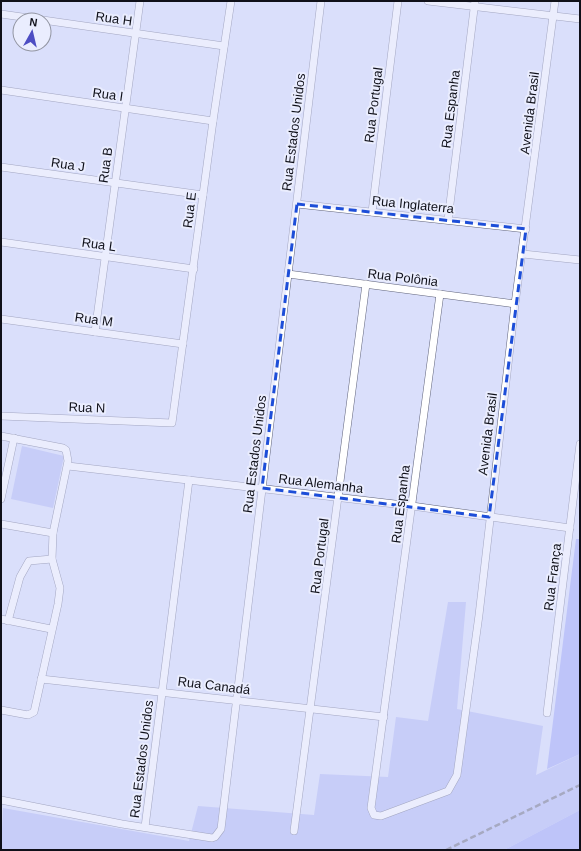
<svg xmlns="http://www.w3.org/2000/svg" width="581" height="851" viewBox="0 0 581 851" font-family="Helvetica,sans-serif">
	<style>
		.green { fill: #afb8f3 }
		.forest { fill: #9ba5f6 }
		.lines { fill: none; stroke-linecap: round; stroke-linejoin: round }
		.minor-casing { stroke: #5f637b; stroke-width: 8 }
		.minor { stroke: #fff; stroke-width: 7 }
		.rail { stroke: #67697b; stroke-width: 2.5; stroke-dasharray: 6 3; stroke-linecap: butt }
		.marked { fill: none; stroke: #1d4ed8; stroke-width: 3; stroke-dasharray: 8 5; stroke-linejoin: round }
		.labels { text-anchor: middle; stroke-width: 4; stroke-linejoin: round; paint-order: stroke }
		.street-label { font-size: 13px; fill: #0f1019; stroke: #eaedfe }
	</style>
	<rect width="100%" height="100%" fill="#dadffb"/>
	<g class="green">
		<polygon points="22,446 64,456 53,508 11,499"/>
		<polygon points="448,602 466,602 457,709 543,726 536,775 580,754 580,810 504,850 1,850 3,808 189,841 198,806 314,815 320,774 388,777 396,717 428,721"/>
	</g>
	<g class="forest">
		<polygon points="576,539 580,539 580,754 547,769"/>
		<polygon points="580,810 580,850 504,850"/>
	</g>
	<g class="lines">
		<defs>
			<g id="minor">
				<polyline points="428,1 580,19"/>
				<polyline points="1,14 224,46"/>
				<polyline points="1,90 213,121"/>
				<polyline points="1,167 203,195"/>
				<polyline points="297,204 526,229"/>
				<polyline points="372,212 398,1"/>
				<polyline points="448,220 475,1"/>
				<polyline points="1,242 194,269"/>
				<polyline points="523,254 580,260"/>
				<polyline points="288,274 515,304"/>
				<polyline points="440,294 371,808 374,815 381,816 448,791 457,775 479,615 515,304 555,1"/>
				<polyline points="1,319 183,344"/>
				<polyline points="95,332 140,1"/>
				<polyline points="1,416 172,423 213,121 231,1"/>
				<polyline points="1,436 63,448 66,450 68,461 53,533 52,559 60,588 58,604 34,712 28,715 1,710"/>
				<polyline points="68,466 412,506 570,528"/>
				<polyline points="1,499 14,438"/>
				<polyline points="1,524 53,533"/>
				<polyline points="1,619 51,629"/>
				<polyline points="8,621 20,577 29,561 52,559"/>
				<polyline points="41,679 384,717"/>
				<polyline points="547,713 580,444"/>
				<polyline points="1,800 122,824 212,838 215,837 221,829 321,1"/>
				<polyline points="145,827 189,480"/>
				<polyline points="294,831 366,284"/>
			</g>
		</defs>
		<use href="#minor" class="minor-casing"/>
		<use href="#minor" class="minor"/>
		<polyline class="rail" points="446,850 580,785"/>
	</g>
	<path d="M0 0H581V851H0ZM297,204L526,229L489,517L262,488Z" fill="#dadffb" fill-opacity=".55" fill-rule="evenodd"/>
	<path class="marked" d="M297,204L526,229L489,517L262,488Z"/>
	<g class="labels">
		<g class="street-label">
			<text transform="translate(114 18) rotate(8)" y="5">Rua H</text>
			<text transform="translate(108 94) rotate(8)" y="5">Rua I</text>
			<text transform="translate(373 105) rotate(-83)" y="5">Rua Portugal</text>
			<text transform="translate(450 109) rotate(-83)" y="5">Rua Espanha</text>
			<text transform="translate(529 113) rotate(-83)" y="5">Avenida Brasil</text>
			<text transform="translate(293 132) rotate(-83)" y="5">Rua Estados Unidos</text>
			<text transform="translate(68 164) rotate(8)" y="5">Rua J</text>
			<text transform="translate(105 165) rotate(-82)" y="5">Rua B</text>
			<text transform="translate(413 204) rotate(6)" y="5">Rua Inglaterra</text>
			<text transform="translate(189 210) rotate(-83)" y="5">Rua E</text>
			<text transform="translate(99 244) rotate(8)" y="5">Rua L</text>
			<text transform="translate(403 277) rotate(7)" y="5">Rua Polônia</text>
			<text transform="translate(94 319) rotate(8)" y="5">Rua M</text>
			<text transform="translate(87 407) rotate(2)" y="5">Rua N</text>
			<text transform="translate(487 434) rotate(-83)" y="5">Avenida Brasil</text>
			<text transform="translate(254 454) rotate(-83)" y="5">Rua Estados Unidos</text>
			<text transform="translate(321 483) rotate(7)" y="5">Rua Alemanha</text>
			<text transform="translate(400 504) rotate(-83)" y="5">Rua Espanha</text>
			<text transform="translate(319 556) rotate(-83)" y="5">Rua Portugal</text>
			<text transform="translate(552 577) rotate(-83)" y="5">Rua França</text>
			<text transform="translate(214 685) rotate(7)" y="5">Rua Canadá</text>
			<text transform="translate(141 759) rotate(-83)" y="5">Rua Estados Unidos</text>
		</g>
	</g>
	<rect width="581" height="851" fill="none" stroke="#0f1019" stroke-width="4"/>
	<g transform="translate(32 32) rotate(8)"><circle r="19" fill="#eaedfe" stroke="#9295a2"/>
	<path d="M0-3L7 15L0 10L-7 15Z" fill="#4d4dc3"/>
	<text y="-6" font-size="11" font-weight="bold" text-anchor="middle" fill="#0f1019">N</text>
	</g>
</svg>
